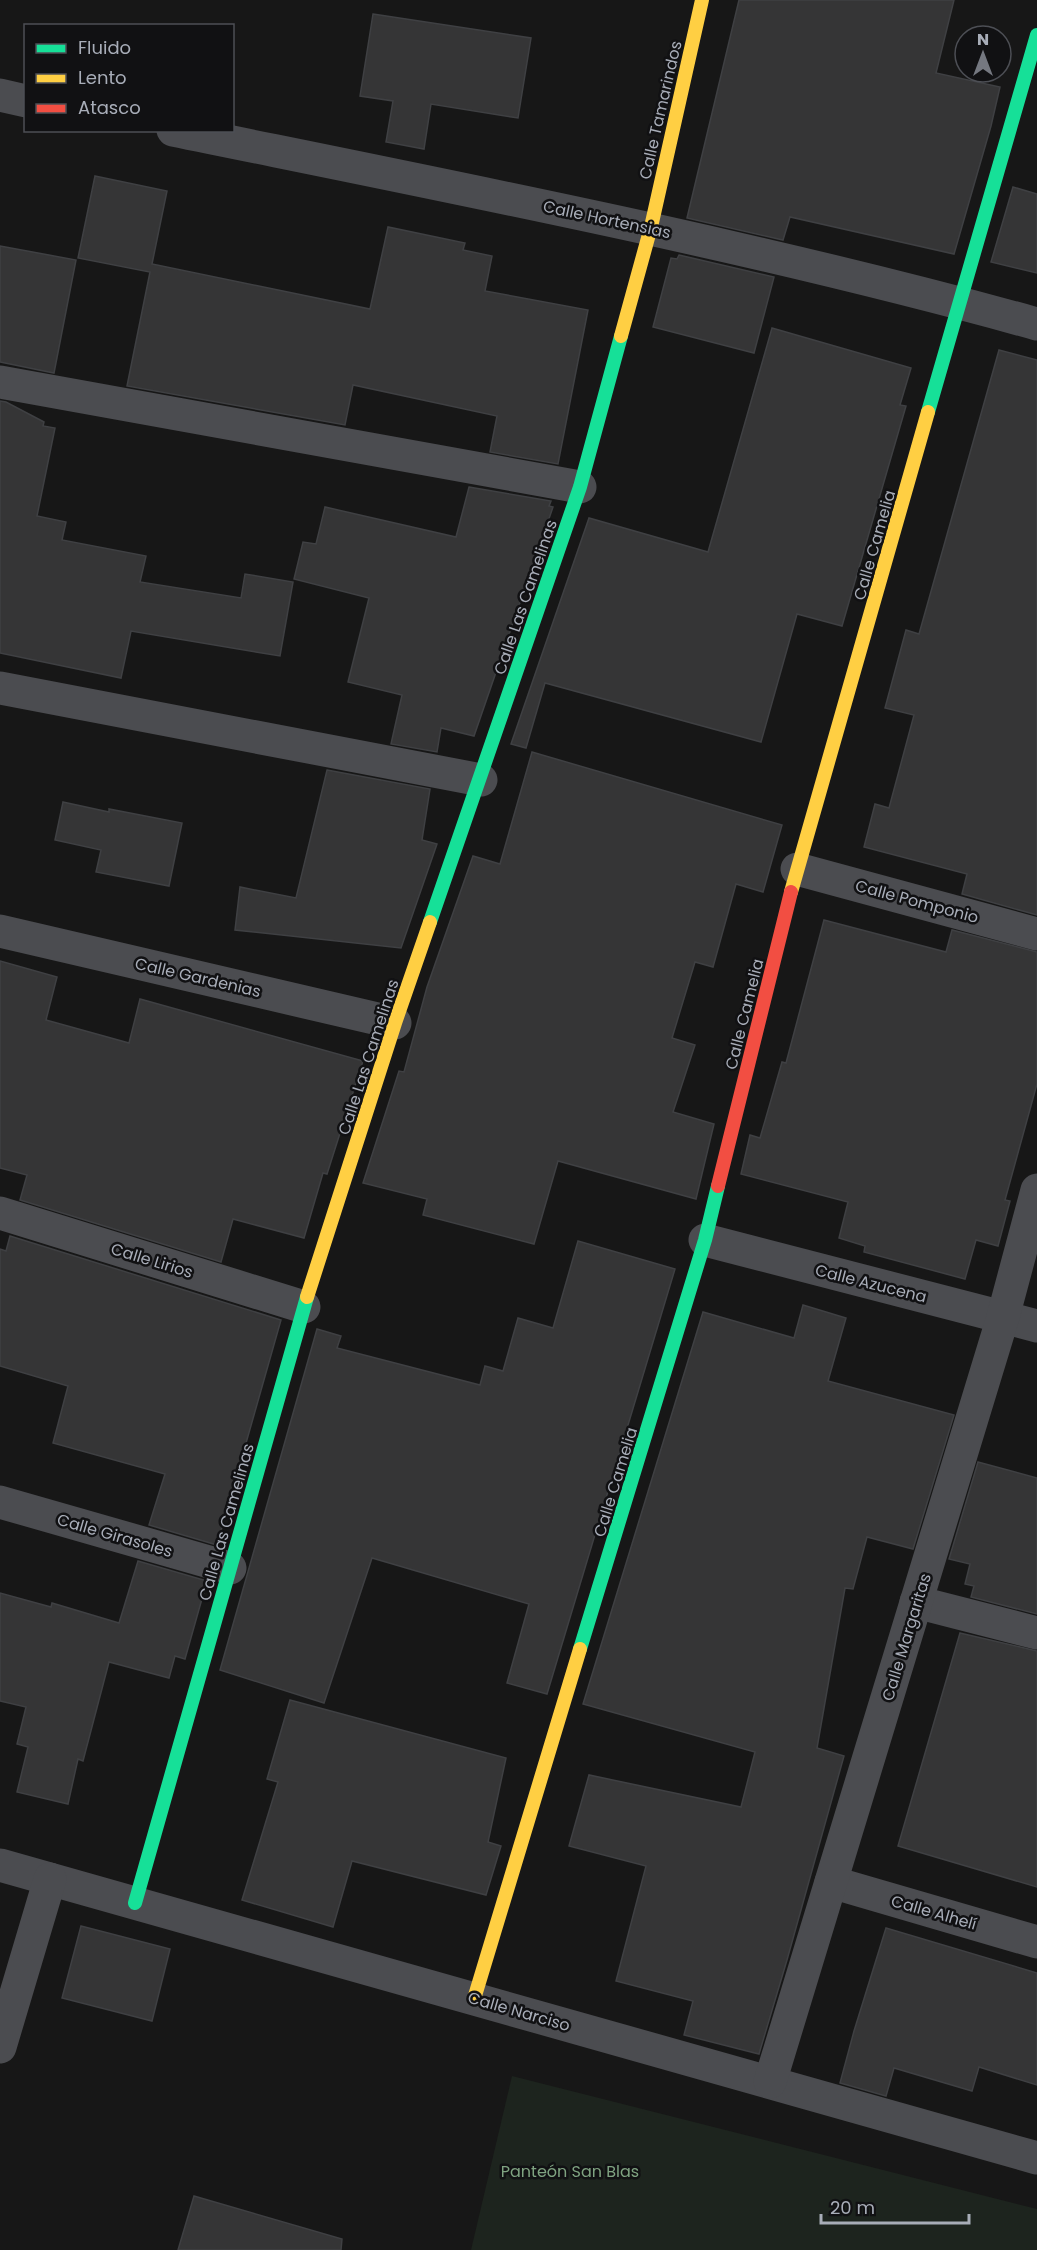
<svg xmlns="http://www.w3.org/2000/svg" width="1037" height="2250" viewBox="0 0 1037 2250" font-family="Poppins,sans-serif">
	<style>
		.green { fill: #1d241e }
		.building { fill: #353536; stroke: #3f4043; stroke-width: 1.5 }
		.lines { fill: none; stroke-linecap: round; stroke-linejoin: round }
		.street { stroke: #4b4c50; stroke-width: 33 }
		.fast { stroke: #16e098; stroke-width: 14 }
		.slow { stroke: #ffcf43; stroke-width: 14 }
		.jam { stroke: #f24e42; stroke-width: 14 }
		.labels { text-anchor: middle; stroke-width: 5; stroke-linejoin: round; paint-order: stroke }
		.street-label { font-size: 16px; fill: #a8adb8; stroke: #111113 }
		.park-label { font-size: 16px; fill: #7fa381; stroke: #111113 }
	</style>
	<rect width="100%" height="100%" fill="#171717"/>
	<polygon class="green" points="512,2076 1037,2209 1037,2250 471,2250"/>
	<g class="building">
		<polygon points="739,0 954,0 936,73 1000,87 991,126 954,254 790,217 783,240 687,218"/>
		<polygon points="373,14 531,38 518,118 431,104 424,149 386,142 393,101 360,96"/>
		<polygon points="95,176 167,191 152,264 370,309 388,227 465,243 463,250 492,256 485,291 588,310 558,464 490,452 497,416 353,385 345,425 127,386 150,272 78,258"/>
		<polygon points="1013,187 1037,194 1037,273 991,262"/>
		<polygon points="0,246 76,260 54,373 0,362"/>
		<polygon points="679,255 774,277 754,353 653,327 671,258 677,259"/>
		<polygon points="772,328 911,368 900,405 906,406 842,626 797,614 761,742 545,683 526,748 511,744 589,518 708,552"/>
		<polygon points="999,350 1037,360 1037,915 962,894 967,874 864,847 875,804 889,808 914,715 885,708 906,630 919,634"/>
		<polygon points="0,401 6,402 44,422 43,426 55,428 37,516 66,522 62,540 146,556 140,582 241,598 245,574 293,582 280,656 131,631 121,678 0,653"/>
		<polygon points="469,487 551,501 549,506 553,507 474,736 441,728 437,752 391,744 402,695 348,682 369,598 294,579 303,542 316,544 325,507 456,537"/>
		<polygon points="532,752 782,825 763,892 736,884 713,967 695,962 672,1038 695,1045 673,1112 714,1124 696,1199 558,1161 534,1244 423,1215 427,1199 363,1183 399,1071 404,1072 427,987 473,856 500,864"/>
		<polygon points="327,770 430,789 422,840 437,844 401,948 235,930 240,887 296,898"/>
		<polygon points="63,802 109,812 109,809 182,823 169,886 96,872 101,850 55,840"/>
		<polygon points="824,920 946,952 952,930 1037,952 1037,1084 1005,1200 1010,1201 998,1246 976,1240 965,1279 864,1252 865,1246 839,1238 848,1202 741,1174 750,1135 760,1138 782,1062 786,1063"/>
		<polygon points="0,961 57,977 46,1020 129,1043 140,999 363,1061 327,1174 323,1173 304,1238 233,1219 221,1262 20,1200 27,1175 0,1168"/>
		<polygon points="10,1236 281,1320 217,1545 149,1525 165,1474 53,1443 68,1386 0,1366 0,1249 6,1251"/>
		<polygon points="578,1241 675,1269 547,1694 507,1683 529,1604 372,1558 324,1703 220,1670 317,1329 341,1336 337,1348 480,1385 485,1366 503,1371 518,1318 553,1328"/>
		<polygon points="803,1305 846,1318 828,1381 954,1415 913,1549 867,1537 853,1589 845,1588 817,1748 844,1756 787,1960 759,2054 684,2035 693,2001 616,1981 646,1866 569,1846 589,1775 741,1807 755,1752 583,1704 703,1312 794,1338"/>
		<polygon points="978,1462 1037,1478 1037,1614 971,1597 974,1586 965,1584 970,1564 949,1559"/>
		<polygon points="138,1561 207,1581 185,1659 175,1656 169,1678 109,1662 83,1761 78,1759 68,1804 17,1792 28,1747 17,1744 26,1707 0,1701 0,1593 51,1607 52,1603 119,1623"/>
		<polygon points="960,1633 1037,1651 1037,1887 898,1846"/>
		<polygon points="290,1700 506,1758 488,1842 501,1846 486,1895 352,1861 333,1927 242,1900 278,1782 267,1779"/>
		<polygon points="81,1926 170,1949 152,2021 62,1998"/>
		<polygon points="886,1928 1037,1973 1037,2085 979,2067 972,2091 894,2068 886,2096 840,2083 854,2031"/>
		<polygon points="194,2196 342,2239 341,2250 178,2250"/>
	</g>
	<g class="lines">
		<g class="street">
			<polyline points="0,95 26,101"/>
			<path d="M173,130C462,189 752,245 1037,324"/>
			<polyline points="0,382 580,487"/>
			<polyline points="0,688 481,780"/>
			<polyline points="797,869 1037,934"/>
			<polyline points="0,931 395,1023"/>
			<polyline points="0,1213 304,1307"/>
			<polyline points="705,1240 1037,1326"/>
			<polyline points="0,1502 230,1568"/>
			<polyline points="916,1602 1037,1633"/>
			<polyline points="0,1865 1037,2158"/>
			<polyline points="831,1882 1037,1942"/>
			<polyline points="0,2047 50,1879"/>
			<polyline points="770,2082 1003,1317 1037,1190"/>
		</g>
		<g class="fast">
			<polyline points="928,412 1037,35"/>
			<polyline points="430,922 580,487 621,336"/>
			<polyline points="580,1649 705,1240 718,1186"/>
			<polyline points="135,1903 307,1297"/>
		</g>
		<g class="slow">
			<polyline points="621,336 651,227 702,0"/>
			<polyline points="791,892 928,412"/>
			<polyline points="307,1297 395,1023 430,922"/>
			<polyline points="474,1999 580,1649"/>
		</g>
		<polyline class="jam" points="718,1186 791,892"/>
	</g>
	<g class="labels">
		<g class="street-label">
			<text transform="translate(660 110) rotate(-77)" y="6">Calle Tamarindos</text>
			<text transform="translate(607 219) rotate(12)" y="6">Calle Hortensias</text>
			<text transform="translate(874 545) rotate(-74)" y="6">Calle Camelia</text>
			<text transform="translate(525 597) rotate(-71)" y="6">Calle Las Camelinas</text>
			<text transform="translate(917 901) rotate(15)" y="6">Calle Pomponio</text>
			<text transform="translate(198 977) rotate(13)" y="6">Calle Gardenias</text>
			<text transform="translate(744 1014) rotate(-76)" y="6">Calle Camelia</text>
			<text transform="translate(368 1057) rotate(-72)" y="6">Calle Las Camelinas</text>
			<text transform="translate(152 1260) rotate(17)" y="6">Calle Lirios</text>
			<text transform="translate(871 1283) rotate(14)" y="6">Calle Azucena</text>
			<text transform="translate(615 1482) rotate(-73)" y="6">Calle Camelia</text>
			<text transform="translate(226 1522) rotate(-74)" y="6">Calle Las Camelinas</text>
			<text transform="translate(115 1535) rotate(16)" y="6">Calle Girasoles</text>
			<text transform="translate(906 1637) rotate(-73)" y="6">Calle Margaritas</text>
			<text transform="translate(934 1912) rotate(16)" y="6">Calle Alhelí</text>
			<text transform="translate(519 2011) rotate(16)" y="6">Calle Narciso</text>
		</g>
		<g class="park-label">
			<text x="570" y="2177">Panteón San Blas</text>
		</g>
	</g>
	<rect x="24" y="24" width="210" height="108" fill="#111113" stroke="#4d4f55" stroke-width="1.5"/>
	<rect x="36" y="44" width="30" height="9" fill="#16e098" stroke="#4d4f55" stroke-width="1.5"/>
	<text x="78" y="54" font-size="18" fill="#a8adb8">Fluido</text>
	<rect x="36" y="74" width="30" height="9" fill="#ffcf43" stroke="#4d4f55" stroke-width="1.5"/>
	<text x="78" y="84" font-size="18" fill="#a8adb8">Lento</text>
	<rect x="36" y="104" width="30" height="9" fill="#f24e42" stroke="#4d4f55" stroke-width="1.5"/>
	<text x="78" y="114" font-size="18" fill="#a8adb8">Atasco</text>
	<g transform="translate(983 54)"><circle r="28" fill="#111113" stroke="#4d4f55" stroke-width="1.5"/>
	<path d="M0-4.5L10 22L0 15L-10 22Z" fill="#757880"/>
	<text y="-9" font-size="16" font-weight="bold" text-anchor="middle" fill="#a8adb8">N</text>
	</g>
	<path d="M821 2214v9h148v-9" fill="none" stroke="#a8adb8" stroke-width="3"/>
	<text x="830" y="2214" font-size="18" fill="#a8adb8" stroke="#111113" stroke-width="4.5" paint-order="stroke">20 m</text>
</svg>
